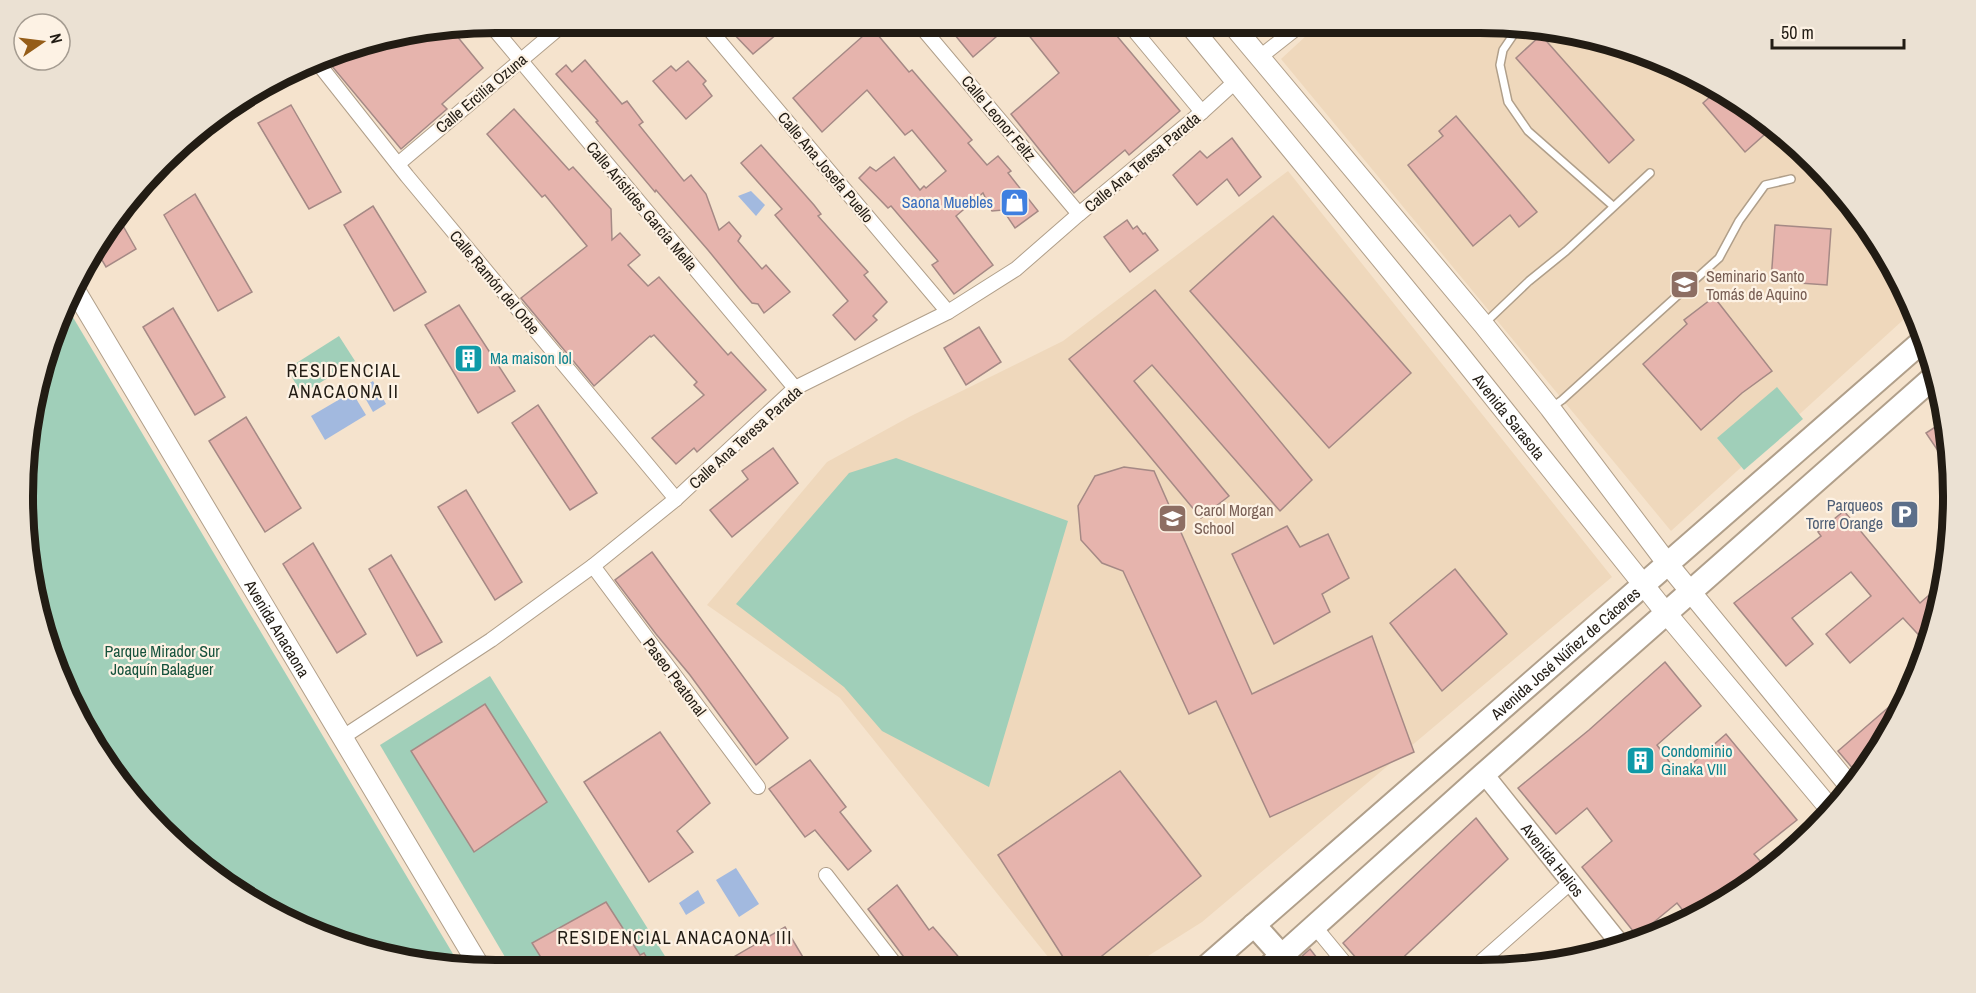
<svg xmlns="http://www.w3.org/2000/svg" width="1976" height="993" viewBox="0 0 1976 993" font-family="'Archivo Narrow',sans-serif">
	<style>
		.built { fill: #efd8bc }
		.green { fill: #a0cfb9 }
		.water { fill: #a2b9df }
		.building { fill: #e6b4ad; stroke: #a58985; stroke-width: 1.5 }
		.lines { fill: none; stroke-linecap: round; stroke-linejoin: round }
		.service-casing { stroke: #b09f8a; stroke-width: 10 }
		.minor-casing { stroke: #b09f8a; stroke-width: 16 }
		.tertiary-casing { stroke: #b09f8a; stroke-width: 21 }
		.secondary-casing { stroke: #b09f8a; stroke-width: 22 }
		.primary-casing { stroke: #b09f8a; stroke-width: 26 }
		.service { stroke: #fff; stroke-width: 7 }
		.minor { stroke: #fff; stroke-width: 14 }
		.tertiary { stroke: #fff; stroke-width: 18 }
		.secondary { stroke: #fff; stroke-width: 20 }
		.primary { stroke: #fff; stroke-width: 22 }
		.labels { text-anchor: middle; stroke-width: 4.5; stroke-linejoin: round; paint-order: stroke }
		.street-label { font-size: 16px; fill: #221c14; stroke: #fdf2e4 }
		.shop-label { font-size: 16px; fill: #366cbe; stroke: #fdf2e4; text-anchor: end }
		.education-label { font-size: 16px; fill: #785e54; stroke: #fdf2e4; text-anchor: start }
		.culture-label { font-size: 16px; fill: #0d838f; stroke: #fdf2e4; text-anchor: start }
		.service-label { font-size: 16px; fill: #4e5e75; stroke: #fdf2e4; text-anchor: end }
		.park-label { font-size: 16px; fill: #16523c; stroke: #fdf2e4 }
		.neighbourhood-label { font-size: 18px; letter-spacing: 1.5px; fill: #221c14; stroke: #fdf2e4 }
		.rim { fill: none; stroke: #221c14; stroke-width: 8 }
	</style>
	<rect width="100%" height="100%" fill="#f5e3cd"/>
	<g class="built">
		<polygon points="1320,23 1510,23 1602,39 1689,71 1768,120 1836,184 1890,259 1913,311 1671,531 1281,59"/>
		<polygon points="1288,171 1612,577 1202,922 1129,968 1057,968 840,698 707,605 827,462 911,416 1063,341"/>
	</g>
	<g class="green">
		<polygon points="65,304 462,969 374,954 287,922 161,831 71,706 27,558 32,404 59,315"/>
		<polygon points="339,336 355,361 302,394 287,369"/>
		<polygon points="1777,387 1803,419 1744,470 1717,438"/>
		<polygon points="896,458 1068,521 989,787 882,731 844,687 736,604 849,473"/>
		<polygon points="490,676 673,969 512,969 380,745"/>
	</g>
	<g class="water">
		<polygon points="751,191 765,205 756,216 738,196"/>
		<polygon points="373,381 386,404 373,412 360,389"/>
		<polygon points="352,392 366,415 325,440 311,416"/>
		<polygon points="736,868 759,904 739,917 716,880"/>
		<polygon points="698,890 705,903 686,915 679,903"/>
	</g>
	<g class="building">
		<polygon points="736,23 790,23 753,54 729,29"/>
		<polygon points="945,23 1012,23 973,57"/>
		<polygon points="1019,23 1106,23 1180,111 1129,155 1125,150 1074,193 1011,114 1059,73"/>
		<polygon points="872,28 909,72 912,70 972,140 968,143 987,165 998,156 1011,171 1008,173 1038,211 1015,228 1003,210 992,211 983,193 956,216 993,265 954,294 932,265 938,261 891,206 888,208 859,178 870,167 876,171 894,157 920,190 924,186 926,188 946,171 912,130 905,135 867,90 822,132 793,98"/>
		<polygon points="452,30 483,68 442,104 447,109 401,149 326,59 344,48"/>
		<polygon points="1541,35 1634,140 1609,163 1516,58"/>
		<polygon points="585,60 622,104 627,101 643,122 639,125 684,181 691,175 706,194 719,230 729,222 741,236 738,241 762,269 766,265 790,292 764,313 758,304 752,303 739,288 708,250 656,190 655,192 596,122 598,121 556,74 566,65 572,72"/>
		<polygon points="688,61 706,81 703,84 712,96 686,119 653,81 671,66 676,71"/>
		<polygon points="1718,90 1774,126 1745,152 1703,103"/>
		<polygon points="291,105 341,192 309,209 258,123"/>
		<polygon points="514,109 569,170 573,167 611,209 612,240 620,233 640,255 628,265 648,286 659,277 728,355 731,352 766,390 697,452 694,448 676,464 652,438 704,395 694,385 697,382 654,335 651,337 650,336 594,386 521,298 587,246 545,195 542,197 487,134"/>
		<polygon points="1456,116 1537,212 1519,227 1510,215 1473,246 1408,165 1443,136 1439,131"/>
		<polygon points="1232,138 1261,177 1239,196 1227,179 1197,205 1173,175 1200,151 1207,158"/>
		<polygon points="761,145 814,205 821,214 818,216 868,272 864,275 887,302 873,316 877,320 855,340 833,315 848,301 775,215 782,209 741,163"/>
		<polygon points="195,194 252,292 218,311 164,215"/>
		<polygon points="373,206 426,292 394,311 344,225"/>
		<polygon points="1273,216 1411,373 1329,448 1190,291"/>
		<polygon points="118,217 136,249 106,267 95,248 102,233"/>
		<polygon points="1127,220 1133,229 1137,226 1143,234 1145,233 1158,250 1130,272 1104,237"/>
		<polygon points="1775,225 1831,229 1827,285 1771,281"/>
		<polygon points="1155,290 1312,480 1280,511 1152,365 1134,381 1229,496 1201,518 1069,359"/>
		<polygon points="1714,297 1772,371 1742,393 1701,430 1643,364 1687,324 1684,320"/>
		<polygon points="459,305 515,391 478,413 425,325"/>
		<polygon points="173,308 225,397 195,415 143,327"/>
		<polygon points="979,327 1001,362 966,385 944,348"/>
		<polygon points="538,405 597,493 570,510 512,423"/>
		<polygon points="246,417 301,508 265,532 209,441"/>
		<polygon points="1946,420 1949,434 1951,470 1926,433"/>
		<polygon points="773,448 798,483 732,537 710,510 748,479 742,471"/>
		<polygon points="1124,467 1154,471 1252,694 1372,636 1414,752 1270,817 1216,701 1189,714 1123,571 1102,563 1081,540 1078,506 1095,476"/>
		<polygon points="466,490 522,582 495,600 438,507"/>
		<polygon points="1844,511 1920,603 1944,582 1937,619 1928,645 1903,618 1850,663 1826,634 1871,596 1851,572 1792,618 1813,644 1786,666 1734,603 1821,536 1818,532"/>
		<polygon points="1287,526 1300,547 1328,534 1349,578 1322,594 1330,612 1274,644 1232,554"/>
		<polygon points="313,543 366,634 337,653 283,564"/>
		<polygon points="652,552 788,738 756,765 690,675 656,634 615,580"/>
		<polygon points="391,555 442,642 417,656 369,569"/>
		<polygon points="1455,569 1507,634 1442,691 1390,623"/>
		<polygon points="1665,662 1701,706 1657,745 1679,775 1726,734 1797,820 1754,854 1769,871 1768,873 1689,918 1677,903 1637,936 1582,867 1612,841 1587,808 1556,834 1518,788 1589,730"/>
		<polygon points="1912,687 1905,706 1860,777 1838,751"/>
		<polygon points="485,704 547,802 474,852 411,751"/>
		<polygon points="660,732 710,803 677,831 693,852 649,882 584,782"/>
		<polygon points="810,760 846,807 840,812 871,851 848,870 815,830 805,837 769,789"/>
		<polygon points="1120,771 1201,876 1087,968 1070,968 998,855"/>
		<polygon points="1476,818 1508,859 1393,967 1364,967 1343,943"/>
		<polygon points="897,885 929,930 933,927 968,968 912,968 868,909"/>
		<polygon points="606,902 640,955 644,953 653,969 589,969 585,964 575,968 571,962 560,967 554,958 545,964 532,943"/>
		<polygon points="785,927 810,969 713,969"/>
		<polygon points="1310,949 1324,967 1289,967 1291,966"/>
	</g>
	<g class="lines">
		<defs>
			<g id="service">
				<polyline points="1520,25 1503,50 1500,65 1508,102 1528,131 1613,206"/>
				<polyline points="1667,64 1667,63"/>
				<polyline points="1842,200 1890,260"/>
				<polyline points="1485,323 1529,281 1566,251 1650,173"/>
				<polyline points="1552,407 1562,400 1719,258 1739,221 1765,185 1791,179"/>
			</g>
			<g id="minor">
				<polyline points="704,23 948,312"/>
				<polyline points="918,23 1079,214"/>
				<polyline points="1128,23 1202,112"/>
				<polyline points="490,24 795,388"/>
				<polyline points="1260,57 1303,23"/>
				<polyline points="317,62 407,176 676,499"/>
				<polyline points="398,164 565,23"/>
				<polyline points="593,566 758,787"/>
				<polyline points="343,737 491,640 593,566 676,499 795,388 948,312 1016,269 1079,214 1202,112 1236,81"/>
				<polyline points="826,875 898,968"/>
				<polyline points="1315,927 1348,967"/>
				<polyline points="1475,967 1570,883"/>
			</g>
			<g id="tertiary">
				<path id="s1" d="M1484,774L1621,945"/>
			</g>
			<g id="secondary">
				<path id="s2" d="M1188,23L1456,350L1666,613L1831,810"/>
				<polyline points="1231,23 1483,324 1550,408 1667,563 1852,789"/>
				<path id="s3" d="M73,287L481,969"/>
			</g>
			<g id="primary">
				<polyline points="1254,925 1282,956"/>
				<path id="s4" d="M1206,967L1926,338"/>
				<polyline points="1269,967 1484,774 1936,375"/>
			</g>
		</defs>
		<use href="#service" class="service-casing"/>
		<use href="#minor" class="minor-casing"/>
		<use href="#tertiary" class="tertiary-casing"/>
		<use href="#secondary" class="secondary-casing"/>
		<use href="#primary" class="primary-casing"/>
		<use href="#service" class="service"/>
		<use href="#minor" class="minor"/>
		<use href="#tertiary" class="tertiary"/>
		<use href="#secondary" class="secondary"/>
		<use href="#primary" class="primary"/>
	</g>
	<defs>
		<symbol id="shop-square" viewBox="-11 -11 22 22"><rect x="-9" y="-9" width="18" height="18" rx="4" fill="#3f7fe0" stroke="#fdf2e4"/><path d="M-5-2.5h2.3a2.7 3.5 0 0 1 5.4 0H5L5.5 6h-11ZM-1.5-2.5h3a1.5 2.3 0 0 0-3 0Z" fill="#fff"/></symbol>
		<symbol id="university-square" viewBox="-11 -11 22 22"><rect x="-9" y="-9" width="18" height="18" rx="4" fill="#8d6e63" stroke="#fdf2e4"/><path d="M0-5L7-2L0 1L-7-2ZM-4 1L0 2.5L4 1V4Q0 6-4 4Z" fill="#fff"/></symbol>
		<symbol id="building-square" viewBox="-11 -11 22 22"><rect x="-9" y="-9" width="18" height="18" rx="4" fill="#0f9aa8" stroke="#fdf2e4"/><path d="M-4-6H4V6H1V3H-1V6H-4ZM-2.5-4.3h1.7v1.8h-1.7ZM.8-4.3h1.7v1.8H.8ZM-2.5-1h1.7V.8h-1.7ZM.8-1h1.7V.8H.8Z" fill="#fff"/></symbol>
		<symbol id="parking-square" viewBox="-11 -11 22 22"><rect x="-9" y="-9" width="18" height="18" rx="4" fill="#5c6f8a" stroke="#fdf2e4"/><path d="M-3.5-5.5H1a3.5 3.5 0 0 1 0 7H-1V5.5H-3.5ZM-1-3.4V-.6H.8a1.4 1.4 0 0 0 0-2.8Z" fill="#fff"/></symbol>
		<symbol id="school-square" viewBox="-11 -11 22 22"><rect x="-9" y="-9" width="18" height="18" rx="4" fill="#8d6e63" stroke="#fdf2e4"/><path d="M0-5L7-2L0 1L-7-2ZM-4 1L0 2.5L4 1V4Q0 6-4 4Z" fill="#fff"/></symbol>
	</defs>
	<g fill-rule="evenodd">
		<use href="#shop-square" x="998" y="186" width="33" height="33"/>
		<use href="#university-square" x="1668" y="268" width="33" height="33"/>
		<use href="#building-square" x="452" y="342" width="33" height="33"/>
		<use href="#parking-square" x="1888" y="498" width="33" height="33"/>
		<use href="#school-square" x="1156" y="502" width="33" height="33"/>
		<use href="#building-square" x="1624" y="744" width="33" height="33"/>
	</g>
	<g class="labels">
		<g class="street-label">
			<text transform="translate(481 93) rotate(-40)" y="6">Calle Ercilia Ozuna</text>
			<text transform="translate(999 118) rotate(50)" y="6">Calle Leonor Feltz</text>
			<text transform="translate(1142 162) rotate(-40)" y="6">Calle Ana Teresa Parada</text>
			<text transform="translate(826 167) rotate(50)" y="6">Calle Ana Josefa Puello</text>
			<text transform="translate(642 206) rotate(50)" y="6">Calle Arístides García Mella</text>
			<text transform="translate(495 282) rotate(50)" y="6">Calle Ramón del Orbe</text>
			<text dy="6" stroke="none"><textPath href="#s2" startOffset="508">Avenida Sarasota</textPath></text>
			<text transform="translate(745 437) rotate(-42)" y="6">Calle Ana Teresa Parada</text>
			<text dy="6" stroke="none"><textPath href="#s3" startOffset="398">Avenida Anacaona</textPath></text>
			<text dy="6" stroke="none"><textPath href="#s4" startOffset="477">Avenida José Núñez de Cáceres</textPath></text>
			<text transform="translate(675 677) rotate(53)" y="6">Paseo Peatonal</text>
			<text dy="6" stroke="none"><textPath href="#s1" startOffset="110">Avenida Helios</textPath></text>
		</g>
		<g class="shop-label">
			<text x="993" y="208">Saona Muebles</text>
		</g>
		<g class="education-label">
			<text x="1706" y="282">Seminario Santo<tspan x="1706" dy="18">Tomás de Aquino</tspan></text>
			<text x="1194" y="516">Carol Morgan<tspan x="1194" dy="18">School</tspan></text>
		</g>
		<g class="culture-label">
			<text x="490" y="364">Ma maison lol</text>
			<text x="1661" y="757">Condominio<tspan x="1661" dy="18">Ginaka VIII</tspan></text>
		</g>
		<g class="service-label">
			<text x="1883" y="511">Parqueos<tspan x="1883" dy="18">Torre Orange</tspan></text>
		</g>
		<g class="park-label">
			<text x="162" y="657">Parque Mirador Sur<tspan x="162" dy="18">Joaquín Balaguer</tspan></text>
		</g>
		<g class="neighbourhood-label">
			<text x="344" y="377">RESIDENCIAL<tspan x="344" dy="21">ANACAONA II</tspan></text>
			<text x="675" y="944">RESIDENCIAL ANACAONA III</text>
		</g>
	</g>
	<path d="M0 0H1976V993H0ZM496 33H1480A463 463 0 0 1 1943 496V497A463 463 0 0 1 1480 960H496A463 463 0 0 1 33 497V496A463 463 0 0 1 496 33Z" fill="#ebe1d3" fill-rule="evenodd"/>
	<path class="rim" d="M496 33H1480A463 463 0 0 1 1943 496V497A463 463 0 0 1 1480 960H496A463 463 0 0 1 33 497V496A463 463 0 0 1 496 33Z"/>
	<g transform="translate(42 42) rotate(76)"><circle r="28" fill="#fdf2e4" stroke="#a59c91" stroke-width="1.5"/>
	<path d="M0-4.5L10 22L0 15L-10 22Z" fill="#955d18"/>
	<text y="-9" font-size="16" font-weight="bold" text-anchor="middle" fill="#221c14">N</text>
	</g>
	<path d="M1772 39v9h132v-9" fill="none" stroke="#221c14" stroke-width="3"/>
	<text x="1781" y="39" font-size="18" fill="#221c14" stroke="#fdf2e4" stroke-width="4.5" paint-order="stroke">50 m</text>
</svg>
